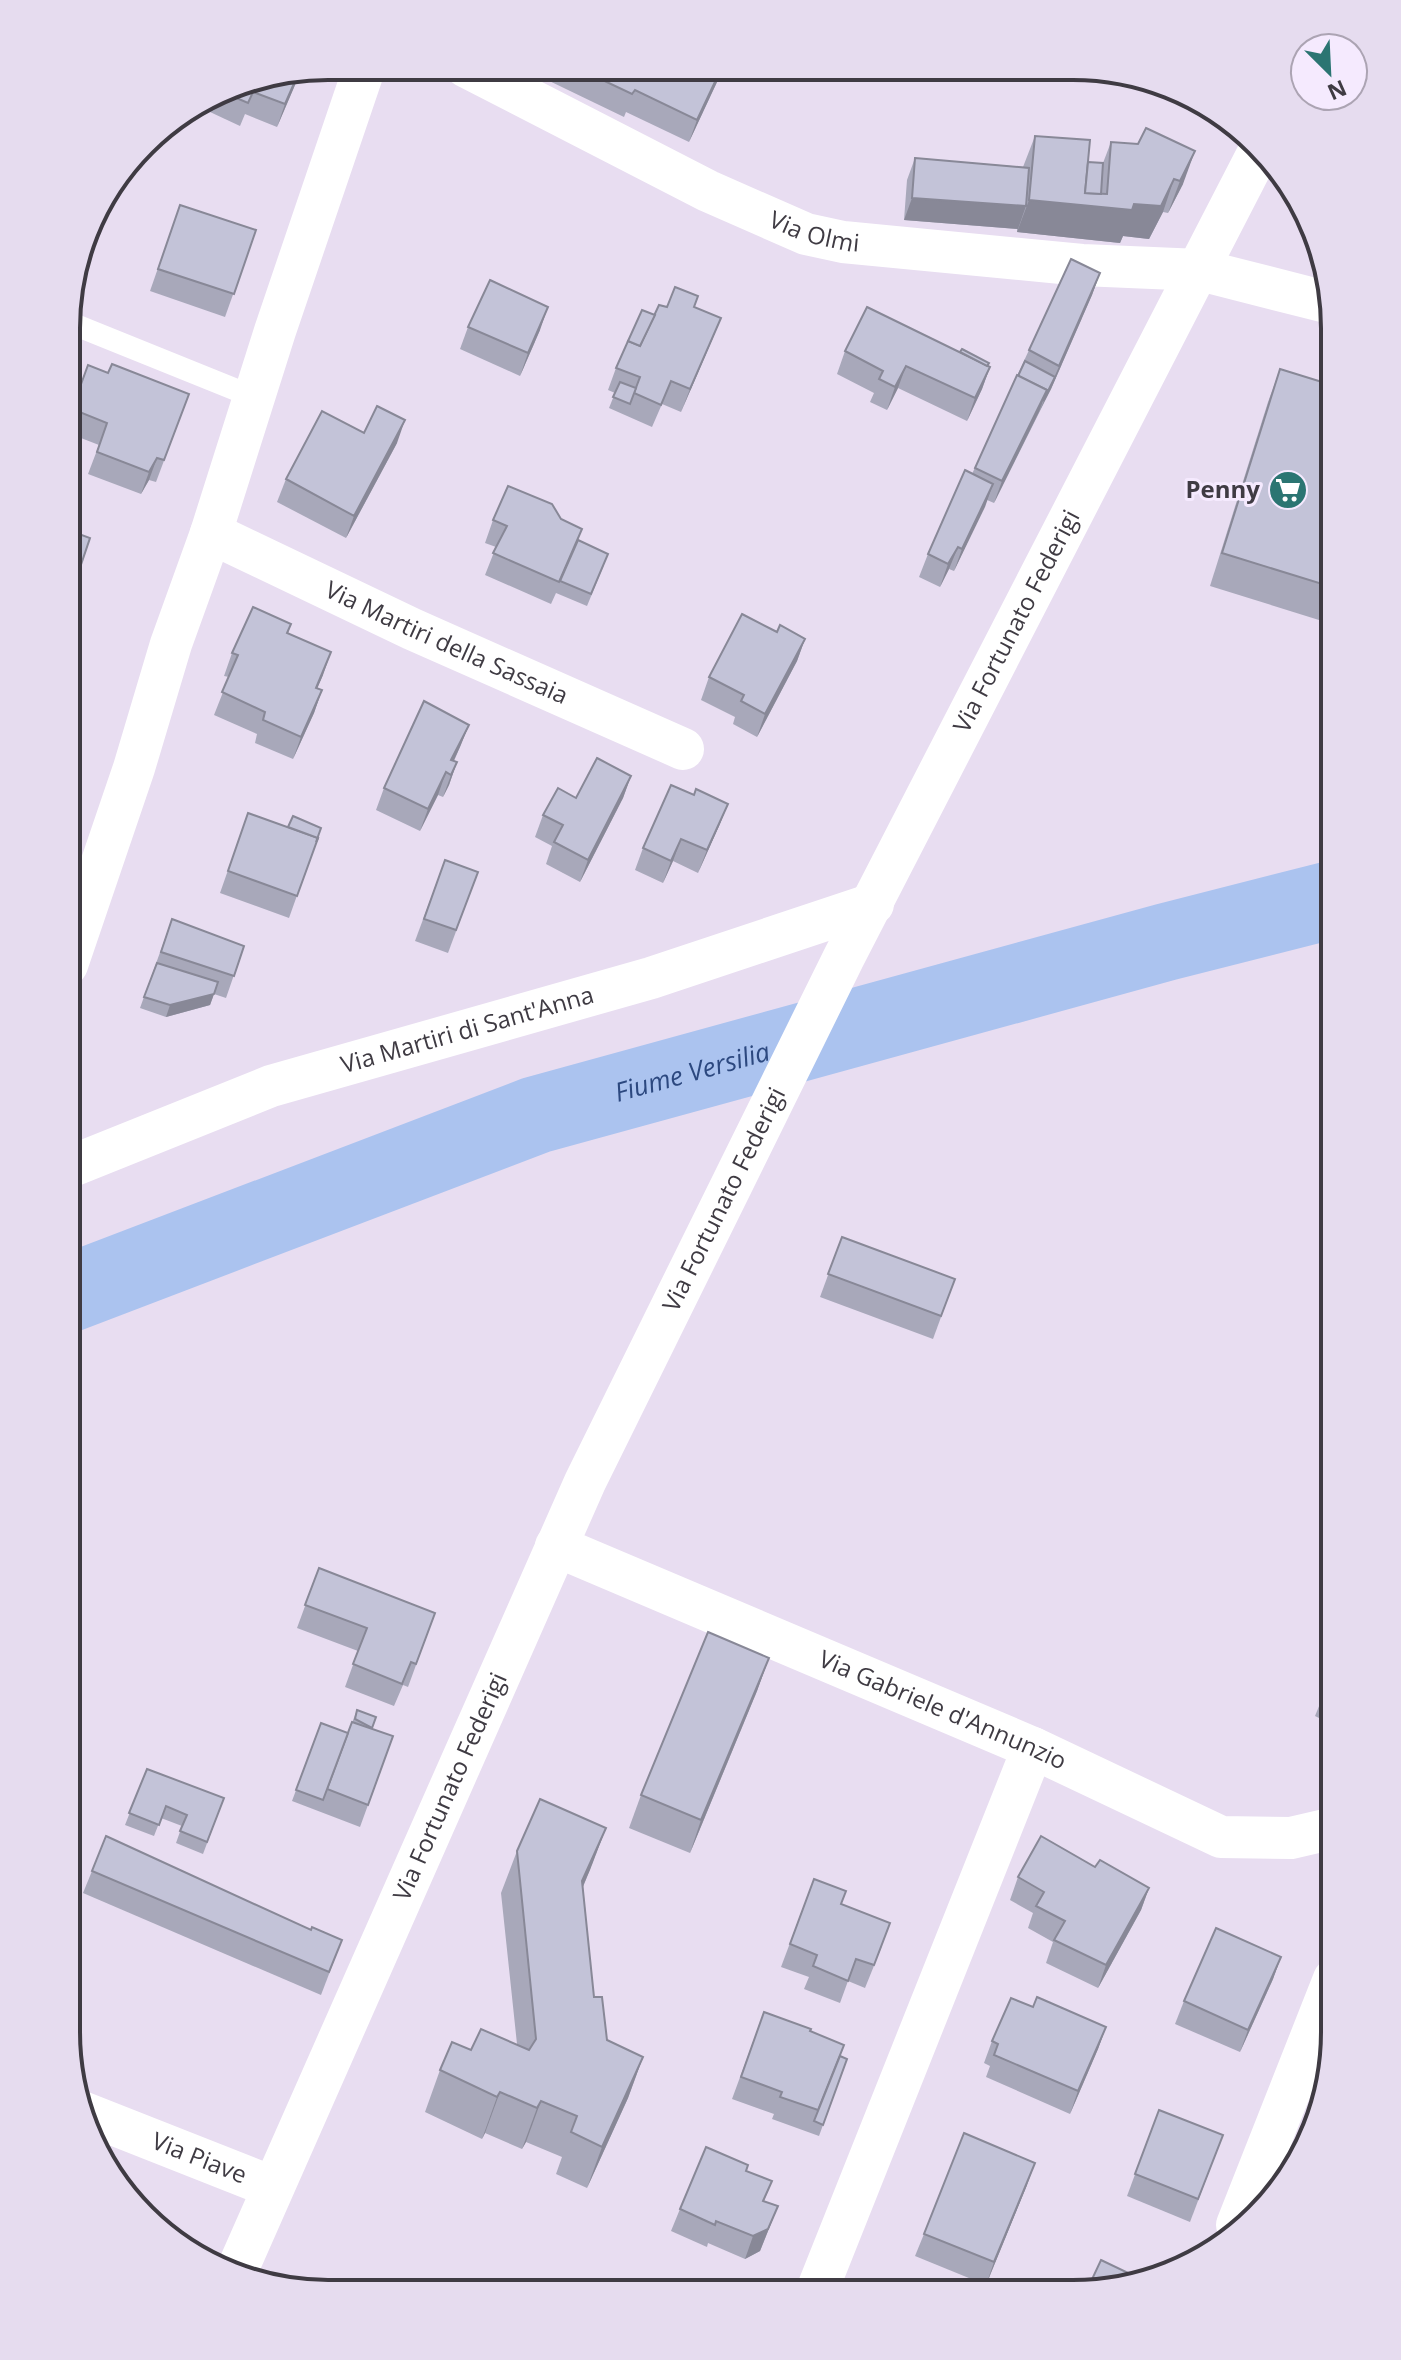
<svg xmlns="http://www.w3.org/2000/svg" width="1401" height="2360" viewBox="0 0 1401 2360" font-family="'Open Sans',sans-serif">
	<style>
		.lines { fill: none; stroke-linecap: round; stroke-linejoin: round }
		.river { stroke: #abc3ef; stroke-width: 78 }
		.service { stroke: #fff; stroke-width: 22 }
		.minor { stroke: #fff; stroke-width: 42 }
		.wall { fill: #a8a8ba }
		.shaded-wall { fill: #888897 }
		.building { fill: #c3c3d8; stroke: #888897; stroke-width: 2 }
		.labels { text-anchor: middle; stroke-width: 6; stroke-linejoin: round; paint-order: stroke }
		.street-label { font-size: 24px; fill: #3f3b43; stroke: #f5eafe }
		.poi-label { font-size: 24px; font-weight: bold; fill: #3f3b43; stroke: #f5eafe; text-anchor: end }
		.water-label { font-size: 26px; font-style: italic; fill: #2c487f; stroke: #f5eafe }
		.rim { fill: none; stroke: #3f3b43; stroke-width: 4 }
	</style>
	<rect width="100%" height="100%" fill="#e8ddf1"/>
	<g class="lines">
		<path class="river" id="s1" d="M67,1294L536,1115L1166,942L1335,899"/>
		<polyline class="service" points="68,322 254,397"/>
		<g class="minor">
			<path id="s2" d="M465,66L708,191L806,234L843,242L1082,265L1200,270L1330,303"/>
			<path id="s3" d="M211,533L412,629L683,749"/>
			<polyline points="67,965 134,768 171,644 211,533 275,331 365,66"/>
			<path id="s4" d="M67,1168L271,1086L651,978L873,904"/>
			<path id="s5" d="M556,1546L1033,1748L1221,1837L1291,1838L1334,1828"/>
			<path id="s6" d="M82,2112L272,2187"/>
			<polyline points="1237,2225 1334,1979"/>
			<path id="s7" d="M238,2268L585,1482L844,957L1258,153"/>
			<polyline points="816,2293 1033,1748"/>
		</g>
	</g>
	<g class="wall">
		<polygon points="543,67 724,67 689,142 626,112 624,117 539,76"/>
		<polygon points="301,71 277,127 245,114 240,126 210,112 217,93 228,86"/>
		<polygon points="1035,136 1088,162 1103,163 1111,142 1138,144 1183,184 1168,213 1163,212 1149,239 1123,236 1120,243 1017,232 1017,229 904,220 907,180 915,158 1023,167"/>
		<polygon points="180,205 256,230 225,317 150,291"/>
		<polygon points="1100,273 1092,295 1051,389 994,503 987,500 954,571 949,569 940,587 919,577 928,554 972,474 1029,350"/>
		<polygon points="667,307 694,307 721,318 712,340 681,412 662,404 652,427 609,408 615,393 608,390 616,368 655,315"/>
		<polygon points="468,327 540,330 520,376 460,349"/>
		<polygon points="845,351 988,366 990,367 982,389 967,421 898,388 887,410 870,402 874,393 837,374"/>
		<polygon points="88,365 108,373 189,394 156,482 149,480 141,494 88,474 99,445 68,433 68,419"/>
		<polygon points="1280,369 1335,386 1335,625 1210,586 1268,402"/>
		<polygon points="364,433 397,443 346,538 277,502 286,479"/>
		<polygon points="561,519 578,540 604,565 587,606 556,593 551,604 485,575 496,547 485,543 493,520"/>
		<polygon points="291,624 288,633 323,675 317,688 322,690 314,713 293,759 255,743 257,734 214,715 229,677 224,676 232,653"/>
		<polygon points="777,632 805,639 797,661 757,737 733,724 735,717 701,700 709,677"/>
		<polygon points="469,725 454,761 457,762 449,785 443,797 438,795 420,831 376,810 384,788"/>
		<polygon points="631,776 623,798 580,882 546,864 552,846 535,837 543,815 576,798"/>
		<polygon points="694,795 728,804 719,826 698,873 673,861 663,883 635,870 643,848"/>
		<polygon points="248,813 288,827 321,828 289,918 220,893"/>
		<polygon points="445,860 478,872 448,953 415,941"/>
		<polygon points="172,919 244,946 226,998 214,994 210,1005 166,1017 140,1008"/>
		<polygon points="842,1237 955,1279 933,1339 820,1297"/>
		<polygon points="319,1568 435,1613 408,1687 403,1685 394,1706 345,1687 358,1651 297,1628"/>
		<polygon points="769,1658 757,1691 690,1853 629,1828 641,1795"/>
		<polygon points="1335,1670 1335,1726 1315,1716 1324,1694"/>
		<polygon points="357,1710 376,1717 372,1729 393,1736 360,1827 292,1801 321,1723 348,1733"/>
		<polygon points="147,1769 224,1798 203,1854 176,1843 182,1826 161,1818 154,1836 125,1825"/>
		<polygon points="606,1828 583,1887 594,1997 607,2040 643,2057 628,2098 587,2188 556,2174 562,2157 526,2142 522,2149 485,2133 482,2139 425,2112 440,2070 471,2050 517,2044 501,1893 517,1851"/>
		<polygon points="1095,1867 1149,1888 1141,1910 1098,1988 1046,1963 1053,1942 1028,1928 1033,1913 1010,1900 1018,1877"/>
		<polygon points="92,1871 342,1940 321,1995 83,1893"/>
		<polygon points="814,1879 841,1904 882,1946 865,1988 848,1981 840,2003 804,1989 809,1977 781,1967"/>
		<polygon points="1281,1957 1273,1979 1240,2052 1175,2024 1184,2001"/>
		<polygon points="1033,2007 1106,2027 1098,2049 1070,2114 986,2077 990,2066 984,2063 992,2041"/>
		<polygon points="764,2012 811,2032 840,2056 847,2059 819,2136 772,2119 774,2114 732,2099"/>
		<polygon points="1159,2110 1223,2135 1190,2222 1127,2196"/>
		<polygon points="746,2171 772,2181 764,2201 778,2206 760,2251 745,2259 708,2243 707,2247 671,2231 680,2209"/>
		<polygon points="1027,2185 986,2285 915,2256 924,2234"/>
	</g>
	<g class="shaded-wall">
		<polygon points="722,67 724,67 689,142 697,120"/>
		<polygon points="301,71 277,127 285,104 299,72"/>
		<polygon points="1195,151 1183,184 1168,213 1180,181"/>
		<polygon points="1174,179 1163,212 1149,239 1123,236 1120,243 1017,232 1029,200 1134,204"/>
		<polygon points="912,198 1026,206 1018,229 904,220"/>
		<polygon points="1100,273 1092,295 1051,389 1039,412"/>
		<polygon points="548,307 540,330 520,376 528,353"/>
		<polygon points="721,318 712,340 681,412 690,389"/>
		<polygon points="906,366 898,388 887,410 895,387"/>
		<polygon points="990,367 982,389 967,421 975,398"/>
		<polygon points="1047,390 1039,412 994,503 1002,481"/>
		<polygon points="405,420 397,443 346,538 354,516"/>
		<polygon points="157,458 149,480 141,494 149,472"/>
		<polygon points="993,484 985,507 954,571 962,549"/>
		<polygon points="958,547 949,569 940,587 948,564"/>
		<polygon points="805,639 797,661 757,737 765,714"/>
		<polygon points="331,652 323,675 308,710 316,688"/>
		<polygon points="322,690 314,713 293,759 301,737"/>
		<polygon points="469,725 460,747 448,773 451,760"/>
		<polygon points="457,762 449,785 443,797 451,775"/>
		<polygon points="446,772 438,795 420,831 428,809"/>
		<polygon points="631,776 623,798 580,882 588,860"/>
		<polygon points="728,804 719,826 698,873 707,850"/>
		<polygon points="681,839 673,861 663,883 671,861"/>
		<polygon points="214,994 210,1005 166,1017 170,1005"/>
		<polygon points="769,1658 757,1691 690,1853 701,1820"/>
		<polygon points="606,1828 590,1870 567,1923 582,1881"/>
		<polygon points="1149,1888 1141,1910 1098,1988 1106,1965"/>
		<polygon points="1281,1957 1273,1979 1240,2052 1248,2030"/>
		<polygon points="1106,2027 1098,2049 1070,2114 1078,2091"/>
		<polygon points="643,2057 628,2098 587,2188 602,2147"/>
		<polygon points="500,2092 485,2133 482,2139 497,2097"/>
		<polygon points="541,2101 526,2142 522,2149 537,2108"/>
		<polygon points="1035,2163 1027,2185 986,2285 994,2262"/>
		<polygon points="778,2206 760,2251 745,2259 753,2236"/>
	</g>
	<g class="building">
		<polygon points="575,67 722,67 697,120 635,90 632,94"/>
		<polygon points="299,72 285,104 253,92 248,103 220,91 228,86"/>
		<polygon points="1146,128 1195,151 1180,181 1174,179 1161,206 1134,204 1132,210 1029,200 1035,136 1090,140 1085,193 1107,194 1111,142 1138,144"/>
		<polygon points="915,158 1029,168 1026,206 912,198"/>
		<polygon points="1088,162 1103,163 1101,194 1085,193"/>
		<polygon points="180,205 256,230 234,294 158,269"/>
		<polygon points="1071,259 1100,273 1059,366 1029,350"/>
		<polygon points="490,280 548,307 528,353 468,327"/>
		<polygon points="675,287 698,296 694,307 721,318 690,389 671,381 661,405 634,393 640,377 616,368 628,341 640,346 659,305 667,307"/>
		<polygon points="867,307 990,367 975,398 906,366 895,387 879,379 883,371 845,351"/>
		<polygon points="642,310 655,315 640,346 628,341"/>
		<polygon points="962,349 989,363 987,366 960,352"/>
		<polygon points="1025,361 1055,377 1043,401 1047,390 1018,376"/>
		<polygon points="112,364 189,394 164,460 157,458 149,472 97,452 107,423 72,409 88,365 108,373"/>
		<polygon points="1280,369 1335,386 1335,588 1222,553"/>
		<polygon points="1017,375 1047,390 1002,481 975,468"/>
		<polygon points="620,382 636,388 630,404 613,397"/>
		<polygon points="377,406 405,420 354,516 286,479 322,411 364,433"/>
		<polygon points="965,470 993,484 962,549 958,547 948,564 928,554"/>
		<polygon points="508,486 552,504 561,519 582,529 559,582 493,553 507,526 493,520"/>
		<polygon points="68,530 90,538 70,597 68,596"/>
		<polygon points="578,540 608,554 591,594 560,581"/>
		<polygon points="253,607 291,624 287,633 331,652 316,688 322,690 301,737 263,720 265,712 222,692 238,655 232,653"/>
		<polygon points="742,614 777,632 780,625 805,639 765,714 741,701 744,695 709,677"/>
		<polygon points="424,701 469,725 451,760 457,762 451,775 446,772 428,809 384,788"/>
		<polygon points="597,758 631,776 588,860 554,842 563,825 543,815 558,788 576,798"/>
		<polygon points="671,785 694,795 696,789 728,804 707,850 681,839 671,861 643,848"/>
		<polygon points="248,813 318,838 297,896 228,871"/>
		<polygon points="293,816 321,828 316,842 318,838 288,827"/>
		<polygon points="445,860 478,872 456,930 424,919"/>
		<polygon points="172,919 244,946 234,976 161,952"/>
		<polygon points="157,963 218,982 214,994 170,1005 144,997"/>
		<polygon points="842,1237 955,1279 941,1316 828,1274"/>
		<polygon points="319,1568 435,1613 416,1664 411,1662 402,1684 353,1664 367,1628 305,1605"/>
		<polygon points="708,1632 769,1658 701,1820 641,1795"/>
		<polygon points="1335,1670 1335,1699 1324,1694"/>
		<polygon points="357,1710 376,1717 372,1728 355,1719"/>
		<polygon points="352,1722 393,1736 368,1805 327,1789"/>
		<polygon points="321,1723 348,1733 323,1800 296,1790"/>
		<polygon points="147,1769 224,1798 207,1842 180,1831 187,1815 166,1806 159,1825 129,1813"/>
		<polygon points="540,1799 606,1828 582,1881 594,1997 602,1997 607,2040 643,2057 602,2147 571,2132 577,2116 541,2101 537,2108 500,2092 497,2097 440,2070 452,2042 471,2050 481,2029 529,2050 536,2039 517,1851"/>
		<polygon points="106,1836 311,1930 312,1927 342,1940 329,1972 92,1871"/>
		<polygon points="1041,1836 1095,1867 1100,1860 1149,1888 1106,1965 1054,1940 1065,1921 1036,1906 1044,1892 1018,1877"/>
		<polygon points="814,1879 846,1891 841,1904 890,1923 874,1965 856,1959 848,1981 813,1966 817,1955 790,1944"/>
		<polygon points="1216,1928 1281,1957 1248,2030 1184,2001"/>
		<polygon points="1037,1997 1106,2027 1078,2091 994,2055 998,2044 992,2041 1011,1998 1033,2007"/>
		<polygon points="764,2012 811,2029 810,2031 844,2045 818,2110 780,2097 782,2092 741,2077"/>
		<polygon points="840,2056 847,2059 823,2125 814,2121"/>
		<polygon points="1159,2110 1223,2135 1198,2199 1135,2174"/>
		<polygon points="964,2133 1035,2163 994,2262 924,2234"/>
		<polygon points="706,2147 748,2165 746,2171 772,2181 763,2201 778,2206 768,2229 753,2236 716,2221 715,2225 680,2209"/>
		<polygon points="1101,2260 1143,2280 1109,2287 1097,2282 1093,2290 1087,2290"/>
		<polygon points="1097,2282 1109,2287 1093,2290"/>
	</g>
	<defs>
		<symbol id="supermarket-disc" viewBox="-11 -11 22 22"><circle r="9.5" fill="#2b7572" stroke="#f5eafe"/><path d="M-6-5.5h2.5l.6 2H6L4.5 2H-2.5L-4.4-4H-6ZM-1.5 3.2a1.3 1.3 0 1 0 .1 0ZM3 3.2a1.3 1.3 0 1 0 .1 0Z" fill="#fff"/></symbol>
	</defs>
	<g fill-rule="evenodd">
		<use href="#supermarket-disc" x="1266" y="468" width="44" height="44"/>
	</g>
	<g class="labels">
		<g class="street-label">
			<text dy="8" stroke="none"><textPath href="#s2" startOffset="388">Via Olmi</textPath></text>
			<text dy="8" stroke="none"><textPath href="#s7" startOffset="1822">Via Fortunato Federigi</textPath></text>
			<text dy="8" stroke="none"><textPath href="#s3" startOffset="260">Via Martiri della Sassaia</textPath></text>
			<text dy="8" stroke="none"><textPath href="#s4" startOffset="424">Via Martiri di Sant'Anna</textPath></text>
			<text dy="8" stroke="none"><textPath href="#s7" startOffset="1174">Via Fortunato Federigi</textPath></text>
			<text dy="8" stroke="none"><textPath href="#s5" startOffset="420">Via Gabriele d'Annunzio</textPath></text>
			<text dy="8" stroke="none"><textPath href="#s7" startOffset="526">Via Fortunato Federigi</textPath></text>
			<text dy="8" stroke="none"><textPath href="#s6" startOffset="126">Via Piave</textPath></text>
		</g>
		<g class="poi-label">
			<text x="1260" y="498">Penny</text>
		</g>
		<g class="water-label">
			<text dy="9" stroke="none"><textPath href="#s1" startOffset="664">Fiume Versilia</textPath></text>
		</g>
	</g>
	<path d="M0 0H1401V2360H0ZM328 80H1073A248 248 0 0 1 1321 328V2032A248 248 0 0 1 1073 2280H328A248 248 0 0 1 80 2032V328A248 248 0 0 1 328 80Z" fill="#e6dcef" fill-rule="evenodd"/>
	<path class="rim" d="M328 80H1073A248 248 0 0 1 1321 328V2032A248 248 0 0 1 1073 2280H328A248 248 0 0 1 80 2032V328A248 248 0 0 1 328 80Z"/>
	<g transform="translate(1329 72) rotate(156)"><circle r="38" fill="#f5eafe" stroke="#aca4b3" stroke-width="2"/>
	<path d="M0-6L14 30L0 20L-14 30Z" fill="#2b7572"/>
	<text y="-12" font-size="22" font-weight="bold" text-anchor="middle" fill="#3f3b43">N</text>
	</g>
</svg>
